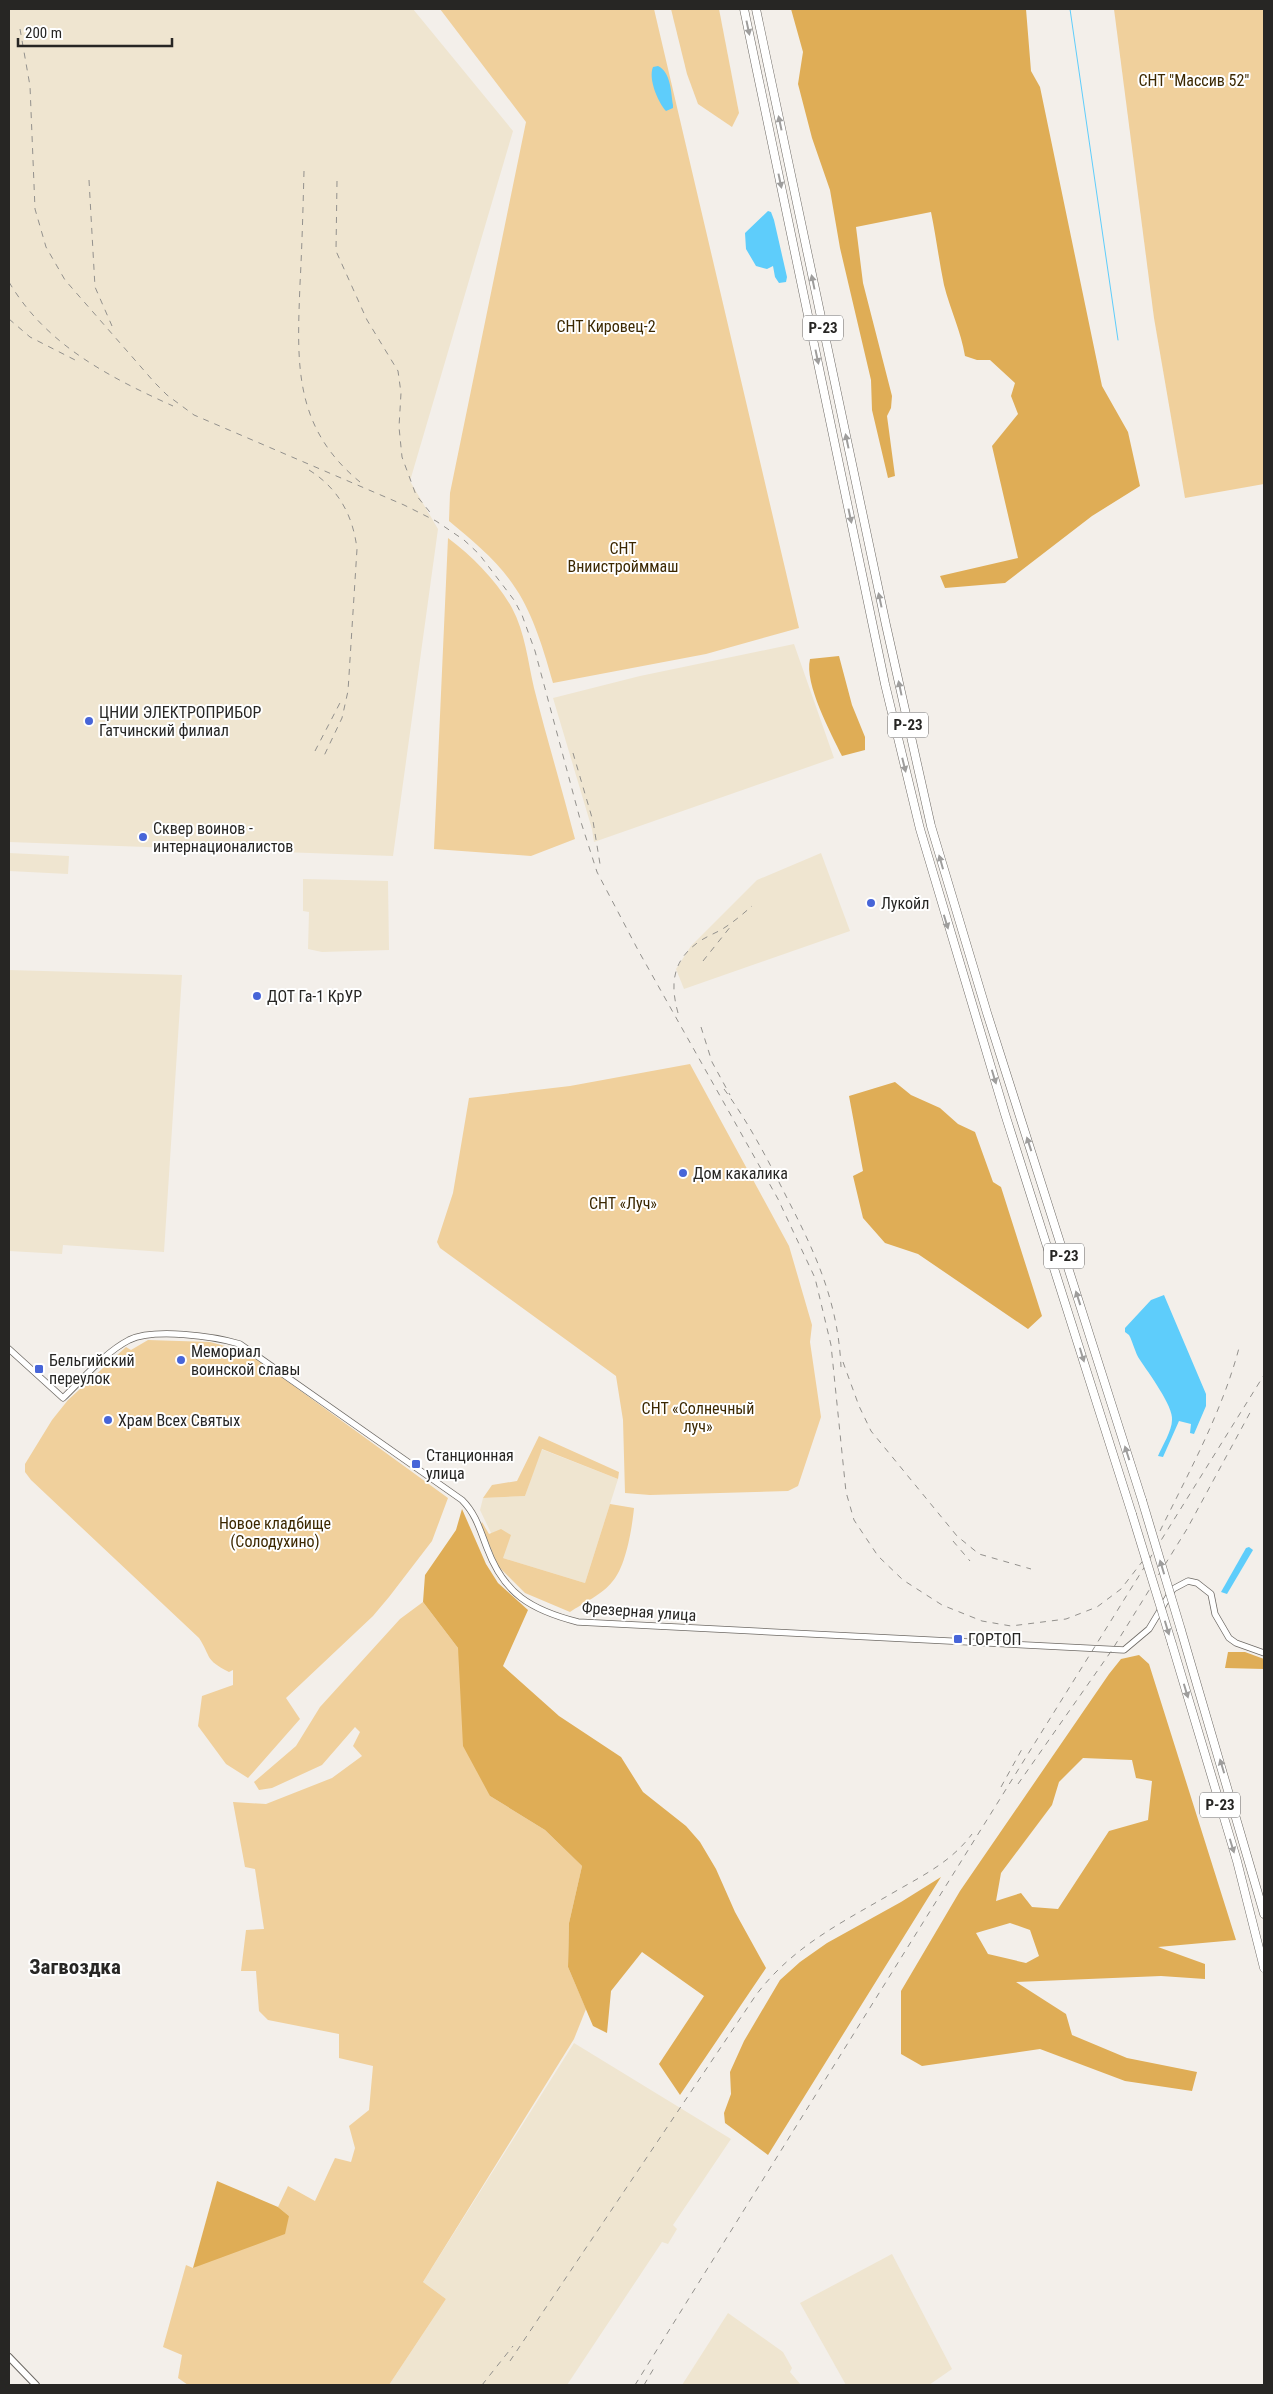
<svg xmlns="http://www.w3.org/2000/svg" width="1273" height="2394" viewBox="0 0 1273 2394" font-family="'Roboto Condensed',sans-serif">
	<style>
		.industrial { fill: #efe5d0 }
		.green { fill: #f0d09c }
		.forest { fill: #dfad56; fill-rule: evenodd }
		.water { fill: #5ecdfb }
		.lines { fill: none; stroke-linecap: round; stroke-linejoin: round }
		.stream { stroke: #5ecdfb; stroke-width: 1 }
		.tertiary-casing { stroke: #6e6a65; stroke-width: 7 }
		.secondary-casing { stroke: #6e6a65; stroke-width: 8 }
		.trunk-casing { stroke: #6e6a65; stroke-width: 9 }
		.tertiary { stroke: #fff; stroke-width: 5.5 }
		.secondary { stroke: #fff; stroke-width: 6 }
		.trunk { stroke: #fff; stroke-width: 8 }
		.rail { stroke: #93918d; stroke-width: 1; stroke-dasharray: 6 6; stroke-linecap: butt }
		.trunk-bridge-casing { stroke: #6e6a65; stroke-width: 9; stroke-linecap: butt }
		.trunk-bridge { stroke: #fff; stroke-width: 8 }
		.oneway { fill: #9e9d9c }
		.poi-dot { fill: #4765d8; stroke: #fff; stroke-width: 2 }
		.labels { text-anchor: middle; stroke-width: 4; stroke-linejoin: round; paint-order: stroke }
		.shield { fill: #fff; stroke: #686766; stroke-width: 1 }
		.shield-label { font-size: 15px; font-weight: bold; fill: #272624 }
		.park-label { font-size: 16px; fill: #3c2801; stroke: #fff }
		.poi-label { font-size: 16px; fill: #272624; stroke: #fff; text-anchor: start }
		.street-label { font-size: 16px; fill: #272624; stroke: #fff }
		.district-label { font-size: 21px; font-weight: bold; fill: #272624; stroke: #fff }
	</style>
	<rect width="100%" height="100%" fill="#f3efea"/>
	<g class="industrial">
		<polygon points="9,9 413,9 513,131 410,481 438,529 393,856 9,842"/>
		<polygon points="794,644 834,758 594,842 592,829 553,698 640,676"/>
		<polygon points="9,853 69,856 68,874 9,871"/>
		<polygon points="821,853 850,931 684,989 676,969 691,946 757,880"/>
		<polygon points="303,879 388,881 389,950 322,952 308,949 309,912 303,911"/>
		<polygon points="9,970 182,975 164,1252 63,1245 62,1254 9,1251"/>
		<polygon points="541,1449 618,1479 585,1583 503,1558 480,1510 483,1498 525,1496"/>
		<polygon points="574,2043 731,2139 673,2225 677,2229 668,2244 662,2242 567,2385 389,2385 446,2299 423,2282"/>
		<polygon points="892,2254 952,2369 929,2385 846,2385 800,2303"/>
		<polygon points="728,2313 783,2352 792,2368 790,2372 801,2385 682,2385"/>
	</g>
	<g class="green">
		<path d="M440,9H654L799,628L706,654L553,683C545,654 533,614 516,589C499,562 473,541 449,521L450,493L526,122Z"/>
		<polygon points="671,9 719,9 739,113 732,127 698,104 687,74"/>
		<polygon points="1114,9 1264,9 1264,484 1185,498 1154,318"/>
		<path d="M448,538C473,557 496,580 512,608C525,632 528,662 534,688C547,739 562,789 575,839L531,856L434,849Z"/>
		<polygon points="690,1064 789,1246 812,1325 810,1342 821,1417 798,1486 788,1491 650,1495 625,1493 623,1420 616,1376 440,1248 437,1242 453,1193 469,1098 570,1086"/>
		<path d="M148,1340L210,1342L247,1352L448,1498L432,1541L389,1597L373,1616L286,1698L300,1719L248,1778L226,1764L198,1726L202,1696L233,1685V1670L229,1672C204,1659 212,1658 199,1638L31,1480L25,1472V1464L52,1420L68,1400L126,1347L131,1350Z"/>
		<polygon points="539,1436 619,1472 618,1479 542,1449 525,1496 483,1498 492,1485 517,1481"/>
		<path d="M610,1504L634,1508C632,1528 626,1567 612,1582C604,1593 582,1604 570,1612L525,1593L498,1566L481,1524L482,1522L489,1534L501,1529L511,1535L503,1558L585,1583Z"/>
		<polygon points="423,1602 458,1648 490,1796 545,1830 582,1866 569,1923 568,1967 586,2009 574,2039 423,2282 446,2299 389,2385 188,2385 178,2378 182,2355 163,2347 186,2265 193,2268 289,2216 278,2207 288,2186 315,2201 335,2158 351,2162 355,2148 349,2126 369,2110 373,2066 339,2058 339,2034 268,2020 259,2011 256,1971 241,1971 246,1930 264,1929 255,1869 245,1867 233,1802 266,1804 332,1778 362,1756 353,1746 360,1732 355,1727 322,1765 272,1788 259,1790 254,1782 296,1746 320,1707 400,1619"/>
	</g>
	<g class="forest">
		<path d="M791,9H1026L1031,71L1040,87L1102,386L1128,432L1140,486L1092,516L1005,583L945,588L940,576L1018,558L992,446L1018,414L1011,396L1015,383L990,360H977L965,356C961,331 950,309 944,285C939,261 936,236 931,212L856,227L863,283L892,396L891,408L887,416L895,476L888,478L872,410L871,380L840,248L830,190L812,138L798,84L803,52Z"/>
		<path d="M839,656L852,705L865,737V750L842,756C831,733 804,684 810,659Z"/>
		<polygon points="895,1082 911,1095 940,1108 958,1124 975,1132 993,1182 1001,1187 1042,1316 1028,1329 918,1254 885,1243 863,1218 853,1176 863,1171 849,1096"/>
		<polygon points="462,1509 486,1564 498,1583 528,1610 503,1666 559,1716 621,1757 643,1792 686,1826 700,1842 716,1869 735,1912 766,1968 680,2095 659,2064 704,1996 642,1952 611,1991 607,2033 593,2026 568,1967 569,1923 582,1866 545,1830 490,1796 463,1746 458,1648 423,1602 425,1575 456,1530"/>
		<polygon points="1228,1652 1245,1652 1264,1659 1264,1669 1225,1668"/>
		<path d="M1139,1655L1149,1664L1236,1940L1158,1947L1205,1964V1979L1161,1976L1016,1982L1066,2014L1072,2035L1127,2058L1197,2072L1192,2091L1125,2081L1040,2049L922,2066L901,2054V1991L960,1891L1109,1674L1121,1659ZM1083,1758L1132,1760L1136,1778L1152,1781L1148,1820L1109,1831L1058,1909L1032,1907L1021,1893L996,1901L1001,1873L1052,1805L1059,1782ZM1010,1923L1030,1930L1039,1956L1026,1963L988,1954L976,1933Z"/>
		<polygon points="941,1877 768,2155 725,2123 724,2113 731,2094 730,2072 744,2041 780,1980 800,1962 827,1943 901,1902"/>
		<polygon points="217,2181 278,2207 289,2216 285,2234 193,2268"/>
	</g>
	<g class="water">
		<path d="M658,66C671,72 671,93 673,105V108L666,111C658,102 648,79 653,67Z"/>
		<polygon points="768,211 771,212 774,220 787,277 786,282 779,283 775,277 773,266 767,269 756,266 746,249 745,233"/>
		<path d="M1164,1295L1206,1394V1406L1194,1434L1190,1433L1191,1424L1179,1421L1163,1457L1158,1456C1162,1446 1172,1431 1172,1420C1174,1407 1148,1372 1140,1360C1135,1353 1133,1342 1129,1335L1125,1332V1328L1151,1300Z"/>
		<polygon points="1249,1547 1253,1550 1227,1594 1221,1592 1246,1548"/>
	</g>
	<g class="lines">
		<polyline class="stream" points="1070,9 1118,340"/>
		<defs>
			<path id="tertiary" d="M9,1349L63,1398C83,1379 104,1353 129,1340C154,1328 213,1336 240,1344L462,1500C476,1514 480,1530 487,1548C504,1594 531,1610 578,1622L1124,1650L1149,1629L1173,1589L1188,1581L1197,1583L1211,1594L1215,1614L1229,1638L1236,1643L1264,1653"/>
			<polyline id="secondary" points="9,2357 36,2385"/>
			<g id="trunk">
				<polyline points="744,9 885,684 920,829 1005,1114 1132,1514"/>
				<polyline points="756,9 886,625 931,826 987,1013 1142,1500"/>
				<polyline points="1181,1630 1264,1914"/>
				<polyline points="1172,1644 1237,1861 1264,1968"/>
			</g>
		</defs>
		<use href="#tertiary" class="tertiary-casing"/>
		<use href="#secondary" class="secondary-casing"/>
		<use href="#trunk" class="trunk-casing"/>
		<use href="#tertiary" class="tertiary"/>
		<use href="#secondary" class="secondary"/>
		<use href="#trunk" class="trunk"/>
		<g class="rail">
			<polyline points="20,29 30,86 35,209 46,247 65,280 155,383 167,395 194,415 404,505 436,521 464,540 479,554 514,600 522,615 535,651 580,819 597,872 638,950 778,1199 815,1278 831,1345 846,1492 854,1520 878,1556 903,1580 942,1605 982,1621 1011,1626 1066,1619 1097,1607 1121,1589 1145,1558"/>
			<path d="M304,171C303,209 302,247 300,284C297,363 293,427 360,482"/>
			<polyline points="89,180 95,287 112,326"/>
			<polyline points="337,181 336,251 367,320 398,371 401,393 399,427 402,457 416,495 433,516"/>
			<path d="M9,282C46,345 109,377 173,406"/>
			<polyline points="9,319 30,337 79,362"/>
			<path d="M309,470C338,488 353,515 357,549L348,691L342,718L323,758"/>
			<polyline points="315,751 342,699"/>
			<polyline points="573,753 593,821 600,864"/>
			<polyline points="703,961 731,926"/>
			<path d="M678,1013C670,984 672,960 700,941C709,935 719,932 727,926C736,920 744,913 752,906"/>
			<polyline points="701,1027 712,1062 730,1095"/>
			<path d="M724,1089C749,1123 768,1160 787,1198C816,1254 838,1302 841,1367"/>
			<polyline points="843,1362 859,1406 871,1431 957,1536 979,1554 1031,1569"/>
			<path d="M1160,1531C1189,1472 1222,1412 1239,1348"/>
			<polyline points="953,1541 970,1561"/>
			<polyline points="1018,1784 1112,1650 1187,1529 1252,1409"/>
			<polyline points="1001,1787 1022,1749"/>
			<path d="M510,2361L756,1995C794,1945 843,1922 896,1891C924,1875 952,1861 972,1834"/>
			<polyline points="482,2385 513,2346"/>
			<polyline points="635,2385 1264,1375"/>
			<polyline points="644,2385 654,2368"/>
		</g>
		<defs>
			<g id="trunk-bridge">
				<polyline points="1142,1500 1181,1630"/>
				<polyline points="1132,1514 1172,1644"/>
			</g>
		</defs>
		<use href="#trunk-bridge" class="trunk-bridge-casing"/>
		<use href="#trunk-bridge" class="trunk-bridge"/>
	</g>
	<defs><path id="oneway-solid" d="M-6-.8H1V-3.2L6.5 0L1 3.2V.8H-6Z" transform="scale(1.25)"/></defs>
	<g class="oneway">
		<use href="#oneway-solid" transform="translate(748 28) rotate(78)"/>
		<use href="#oneway-solid" transform="translate(780 123) rotate(-102)"/>
		<use href="#oneway-solid" transform="translate(780 181) rotate(78)"/>
		<use href="#oneway-solid" transform="translate(813 282) rotate(-102)"/>
		<use href="#oneway-solid" transform="translate(817 357) rotate(78)"/>
		<use href="#oneway-solid" transform="translate(847 441) rotate(-102)"/>
		<use href="#oneway-solid" transform="translate(850 516) rotate(78)"/>
		<use href="#oneway-solid" transform="translate(880 600) rotate(-102)"/>
		<use href="#oneway-solid" transform="translate(900 688) rotate(-102)"/>
		<use href="#oneway-solid" transform="translate(904 765) rotate(76)"/>
		<use href="#oneway-solid" transform="translate(941 862) rotate(-106)"/>
		<use href="#oneway-solid" transform="translate(946 922) rotate(73)"/>
		<use href="#oneway-solid" transform="translate(994 1077) rotate(73)"/>
		<use href="#oneway-solid" transform="translate(1029 1144) rotate(-108)"/>
		<use href="#oneway-solid" transform="translate(1078 1298) rotate(-108)"/>
		<use href="#oneway-solid" transform="translate(1082 1355) rotate(73)"/>
		<use href="#oneway-solid" transform="translate(1127 1453) rotate(-108)"/>
		<use href="#oneway-solid" transform="translate(1162 1567) rotate(-107)"/>
		<use href="#oneway-solid" transform="translate(1167 1628) rotate(73)"/>
		<use href="#oneway-solid" transform="translate(1186 1691) rotate(73)"/>
		<use href="#oneway-solid" transform="translate(1222 1766) rotate(-107)"/>
		<use href="#oneway-solid" transform="translate(1232 1846) rotate(73)"/>
	</g>
	<g class="poi-dot">
		<circle cx="89" cy="721" r="5"/>
		<circle cx="143" cy="837" r="5"/>
		<circle cx="871" cy="903" r="5"/>
		<circle cx="257" cy="996" r="5"/>
		<circle cx="683" cy="1173" r="5"/>
		<circle cx="181" cy="1360" r="5"/>
		<rect x="34" y="1364" width="10" height="10" rx="2.5"/>
		<circle cx="108" cy="1420" r="5"/>
		<rect x="411" y="1459" width="10" height="10" rx="2.5"/>
		<rect x="953" y="1634" width="10" height="10" rx="2.5"/>
	</g>
	<g class="labels">
		<g class="shield">
			<rect x="803" y="315.5" width="40" height="25" rx="4"/>
			<rect x="888" y="712.5" width="40" height="25" rx="4"/>
			<rect x="1044" y="1243.5" width="40" height="25" rx="4"/>
			<rect x="1200" y="1792.5" width="40" height="25" rx="4"/>
		</g>
		<g class="shield-label">
			<text x="823" y="333">Р-23</text>
			<text x="908" y="730">Р-23</text>
			<text x="1064" y="1261">Р-23</text>
			<text x="1220" y="1810">Р-23</text>
		</g>
		<g class="park-label">
			<text x="1194" y="86">СНТ "Массив 52"</text>
			<text x="606" y="332">СНТ Кировец-2</text>
			<text x="623" y="554">СНТ<tspan x="623" dy="18">Вниистройммаш</tspan></text>
			<text x="623" y="1209">СНТ «Луч»</text>
			<text x="698" y="1414">СНТ «Солнечный<tspan x="698" dy="18">луч»</tspan></text>
			<text x="275" y="1529">Новое кладбище<tspan x="275" dy="18">(Солодухино)</tspan></text>
		</g>
		<g class="poi-label">
			<text x="99" y="718">ЦНИИ ЭЛЕКТРОПРИБОР<tspan x="99" dy="18">Гатчинский филиал</tspan></text>
			<text x="153" y="834">Сквер воинов -<tspan x="153" dy="18">интернационалистов</tspan></text>
			<text x="881" y="909">Лукойл</text>
			<text x="267" y="1002">ДОТ Га-1 КрУР</text>
			<text x="693" y="1179">Дом какалика</text>
			<text x="191" y="1357">Мемориал<tspan x="191" dy="18">воинской славы</tspan></text>
			<text x="49" y="1366">Бельгийский<tspan x="49" dy="18">переулок</tspan></text>
			<text x="118" y="1426">Храм Всех Святых</text>
			<text x="426" y="1461">Станционная<tspan x="426" dy="18">улица</tspan></text>
			<text x="968" y="1645">ГОРТОП</text>
		</g>
		<g class="street-label">
			<text transform="translate(639 1611) rotate(4)" y="6">Фрезерная улица</text>
		</g>
		<g class="district-label">
			<text x="75" y="1974">Загвоздка</text>
		</g>
	</g>
	<rect width="1273" height="2394" fill="none" stroke="#272624" stroke-width="20"/>
	<path d="M18 38v8h154v-8" fill="none" stroke="#272624" stroke-width="2.5"/>
	<text x="25" y="38" font-size="15" fill="#272624" stroke="#ffffff" stroke-width="4" paint-order="stroke">200 m</text>
</svg>
